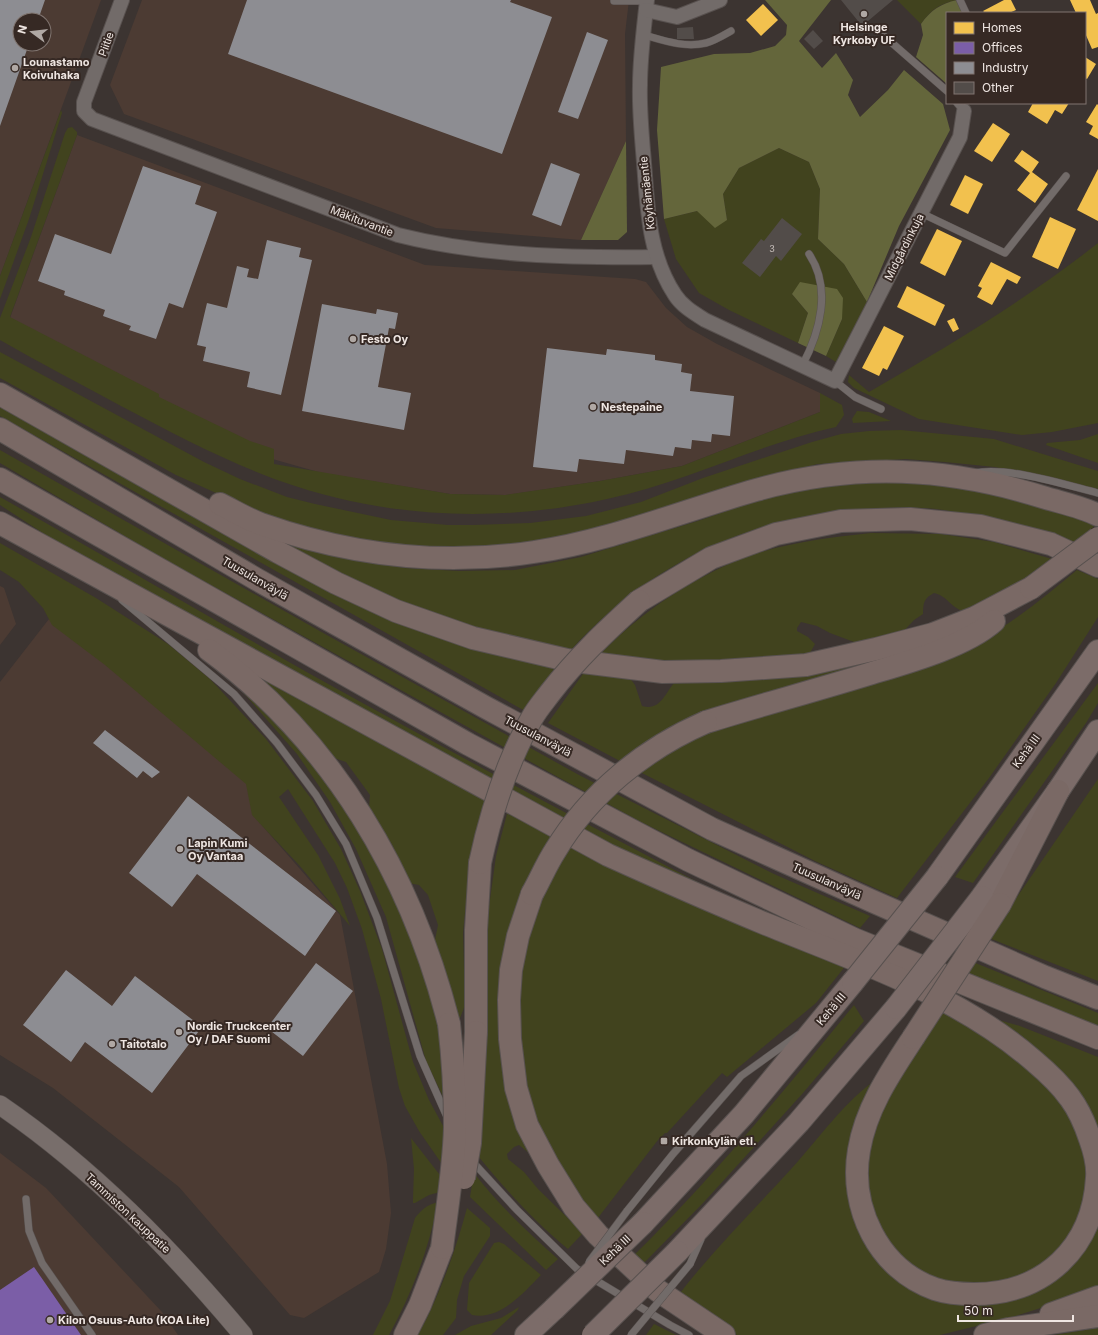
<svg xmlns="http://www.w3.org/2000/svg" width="1098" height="1335" viewBox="0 0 1098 1335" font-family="Inter,sans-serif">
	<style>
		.built { fill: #4c3b33; fill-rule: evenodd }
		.green { fill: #41431e }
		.forest { fill: #64663b }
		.homes { fill: #f2c14e }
		.offices { fill: #7b5ea7 }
		.industry { fill: #8d8d92 }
		.building { fill: #524c49 }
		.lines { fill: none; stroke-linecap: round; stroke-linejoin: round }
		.service-casing { stroke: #58514f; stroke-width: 8 }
		.minor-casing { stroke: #58514f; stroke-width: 16 }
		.secondary-casing { stroke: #58514f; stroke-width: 20 }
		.trunk-casing { stroke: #58514f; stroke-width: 24 }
		.motorway-casing { stroke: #58514f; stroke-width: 24 }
		.service { stroke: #726b69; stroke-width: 7 }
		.minor { stroke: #726b69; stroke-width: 14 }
		.secondary { stroke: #786e6b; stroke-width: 19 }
		.trunk { stroke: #7c6c69; stroke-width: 22 }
		.motorway { stroke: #7a6965; stroke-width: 22 }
		.service-bridge-casing { stroke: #58514f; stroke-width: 8; stroke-linecap: butt }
		.trunk-bridge-casing { stroke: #58514f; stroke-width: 24; stroke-linecap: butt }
		.motorway-bridge-casing { stroke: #58514f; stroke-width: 24; stroke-linecap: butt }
		.service-bridge { stroke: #726b69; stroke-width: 7 }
		.trunk-bridge { stroke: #7c6c69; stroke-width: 22 }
		.motorway-bridge { stroke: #7a6965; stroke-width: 22 }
		.poi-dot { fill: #b0a8a4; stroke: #362924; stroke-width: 1.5 }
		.labels { text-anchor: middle; stroke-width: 4; stroke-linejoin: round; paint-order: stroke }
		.number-label { font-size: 9px; fill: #c8c0bc }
		.poi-label { font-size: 11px; font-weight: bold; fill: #efe6e2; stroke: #362924; text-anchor: start }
		.street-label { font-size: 11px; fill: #efe6e2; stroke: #362924 }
	</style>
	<rect width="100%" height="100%" fill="#3c3431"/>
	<g class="built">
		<path d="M0,0H101L0,276ZM20,20H44V44H20Z"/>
		<polygon points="142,0 629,0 625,34 626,141 581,240 436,228 124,114 110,85"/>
		<polygon points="77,135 425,265 635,279 646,282 666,308 687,327 717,344 820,393 820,412 682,466 600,481 506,495 450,494 322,473 244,451 7,326"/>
		<polygon points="0,586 4,588 16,624 0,645"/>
		<polygon points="61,601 263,779 253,815 340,915 387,1164 391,1213 386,1249 379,1272 304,1318 290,1315 179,1187 53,1088 0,1055 0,682 49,619"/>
		<polygon points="0,1153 46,1188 162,1312 178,1335 0,1335"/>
	</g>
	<g class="green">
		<path d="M897,0H956C938,5 932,9 921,24Z"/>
		<polygon points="61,110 62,113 29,219 0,299 0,276"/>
		<path d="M72,127L77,132V135L10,317L155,392L159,394V397L250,441L274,449V464L450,494L505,495L600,481L682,466L820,412V393L842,405L844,415L836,427C758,444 686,482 607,499C505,522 395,519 295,486C234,466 178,436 121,406C81,384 40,363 0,340V318L31,237L65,133L68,128Z"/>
		<polygon points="779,148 809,162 820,189 818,239 844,264 867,302 836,362 826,356 842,319 792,294 808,313 798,343 729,310 699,293 676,259 664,219 697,211 727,220 723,194 739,168"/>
		<path d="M1098,243V423L1052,432L1022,435L919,419L854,388L848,382L849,375L869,392C948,346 1026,300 1098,243Z"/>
		<polygon points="0,352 204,462 240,479 287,497 315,504 391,520 448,525 473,525 530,523 586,516 641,502 703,478 812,442 841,434 869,431 901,430 994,439 1098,471 1098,489 995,467 945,462 906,459 817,464 540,545 414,550 348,539 265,515 176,475 0,378"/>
		<polygon points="0,404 193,515 556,666 525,711 0,416"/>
		<polygon points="857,411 869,412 891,421 853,423 852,419"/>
		<polygon points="1098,434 1098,463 1046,445 1047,443 1080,440"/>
		<polygon points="0,450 325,634 579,775 774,874 870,916 860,928 643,823 558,777 164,559 0,463"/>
		<path d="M870,481H924L1010,496L1097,524L1073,544C1030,531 988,517 944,510C920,507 896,507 872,509C752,514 648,564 569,652C501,638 433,617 369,589C329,571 290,548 251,527L344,557L404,568L459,571L515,570L581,557L701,520L761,499L803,490Z"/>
		<path d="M0,497C66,534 131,572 196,609C366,707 540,800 715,891L601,843L49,537L0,505Z"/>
		<path d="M871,533L941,534L994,542L1052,559L1015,585L967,612C950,609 950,597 934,593C924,598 923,603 923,614L914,620L900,635L862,645L830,633L817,626L801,622L797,628V631L808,637L815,644L810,653L793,657L693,663L598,657C635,617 682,585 731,563C773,544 826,538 871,533Z"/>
		<polygon points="0,543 96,598 168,644 210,679 266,739 313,801 341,849 360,891 382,949 413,1062 429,1100 448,1135 444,1167 419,1131 405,1106 399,1088 381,999 362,929 347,888 335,863 288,789 279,797 318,855 340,899 350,926 299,865 252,815 246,784 105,665 52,625 43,608 19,582 0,570"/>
		<path d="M1077,570L1098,579V617L1056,683L989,778L897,898L815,861L640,772C703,719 790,710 867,686C907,674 948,658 985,638C1018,619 1048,594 1077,570Z"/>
		<path d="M916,651L798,686L720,706L696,716L620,761L548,723L585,671L629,677L635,685L642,706C660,711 664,695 674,683Z"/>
		<polygon points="232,659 486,798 469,872 463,933 465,1005 460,1018 456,1015 434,945 438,925 428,895 419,885 408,883 393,846 369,808 370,795 346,762 331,757"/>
		<polygon points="232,680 265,708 339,796 406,915 442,1037 447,1105 426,1061 386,917 356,849 330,802 297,754"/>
		<polygon points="1098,683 1098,703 1086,723 973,883 955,877"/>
		<polygon points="1098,779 1098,981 989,938"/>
		<path d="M508,810L554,835L509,941L530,1154L519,1145L514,1147L507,1154L508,1159L524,1172L538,1189L583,1233L568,1249C534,1221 506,1190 478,1156L488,914L496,856Z"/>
		<polygon points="571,843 703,909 847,964 816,1003 727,1077 722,1073 667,1133 665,1133 658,1140 594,1223 556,1168 528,1098 518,1012 520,974 525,944 546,886"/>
		<polygon points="973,962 1098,1013 1098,1026 965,973"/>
		<path d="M854,1005L864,1021L803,1093L704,1202L639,1268L630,1259C711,1180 783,1092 854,1005Z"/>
		<polygon points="941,1009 1024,1063 1052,1091 1068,1114 1080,1139 1087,1165 1086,1202 1066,1243 1040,1269 994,1287 948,1284 926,1275 894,1251 874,1216 868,1183 868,1157 873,1136 881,1115 897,1080"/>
		<polygon points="999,1020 1020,1026 1098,1057 1098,1138 1036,1049 1022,1036"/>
		<path d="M878,1078L853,1208L860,1234L870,1251L887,1271L942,1302L977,1306L1015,1299L1040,1288L1098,1220V1290L1009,1318L940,1335H737L677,1297C712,1251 753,1211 792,1168C820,1137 844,1102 878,1078Z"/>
		<polygon points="411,1138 443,1179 440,1192 429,1195 415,1203 413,1203 413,1199 414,1169"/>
		<path d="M474,1173C499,1205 527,1232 558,1259L546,1270L470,1197Z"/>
		<path d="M438,1202C429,1249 412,1293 389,1335H373L390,1301L415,1218C422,1209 427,1205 438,1202Z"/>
		<path d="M467,1208L490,1228V1236L464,1276L457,1300L456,1318L443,1335H418C440,1295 455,1252 467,1208Z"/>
		<path d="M499,1242L504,1244L541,1275C524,1292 500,1321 472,1315L467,1310L469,1283L494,1243Z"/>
		<polygon points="519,1307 517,1311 491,1335 455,1335 471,1326 501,1318"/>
		<polygon points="654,1324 676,1335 646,1335"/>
		<polygon points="1098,1328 1098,1335 1054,1335"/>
	</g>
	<g class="forest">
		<polygon points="765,0 831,0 799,41 822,68 836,53 853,80 848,95 860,117 888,90 904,70 943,104 950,130 899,226 867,302 844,264 818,239 820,189 809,162 779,148 739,168 723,194 727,220 715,228 697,211 664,219 657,130 661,67 714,54 750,53 775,46 786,35 787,25"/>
		<path d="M957,0L963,13H947V84L916,57L923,35L921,24C931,10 940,4 957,0Z"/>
		<polygon points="626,141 627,232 618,240 581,240"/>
		<polygon points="800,282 837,289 843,298 842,319 826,356 798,343 808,313 792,294"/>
	</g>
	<g class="homes">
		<polygon points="1004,0 1011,0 1016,10 1009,13 985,13 983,11"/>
		<polygon points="1070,0 1090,0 1096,14 1098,13 1098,47 1092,49 1085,33 1085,13 1076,13"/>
		<polygon points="763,4 778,20 761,36 746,20"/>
		<polygon points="1085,57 1096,64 1087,79 1085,78"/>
		<polygon points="1033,103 1069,103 1062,114 1055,110 1047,124 1028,112"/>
		<polygon points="1097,104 1098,105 1098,139 1089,134 1093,126 1086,122"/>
		<polygon points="993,123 1010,134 992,162 974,151"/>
		<polygon points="1022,150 1039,162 1032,172 1048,184 1035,203 1017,190 1030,173 1014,161"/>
		<polygon points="1098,169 1098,221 1077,210"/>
		<polygon points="965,175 983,184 968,214 950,205"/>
		<polygon points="1050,217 1076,229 1058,269 1032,257"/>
		<polygon points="937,229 962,241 945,276 920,263"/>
		<polygon points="991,262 1021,277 1017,284 1007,279 992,305 977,297 982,288 978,286"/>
		<polygon points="907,286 945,305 935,326 897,307"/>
		<polygon points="954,318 959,329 953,332 947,321"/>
		<polygon points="884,326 904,336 887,370 883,368 879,376 862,368"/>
	</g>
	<polygon class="offices" points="34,1267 81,1335 0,1335 0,1290"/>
	<g class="industry">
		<polygon points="0,0 45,0 38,20 20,20 20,44 29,44 0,126"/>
		<polygon points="247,0 511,0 510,2 552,17 502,154 228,54"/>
		<polygon points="587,32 608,40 578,119 558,112"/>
		<polygon points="551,163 580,174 561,226 532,215"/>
		<polygon points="143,166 201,186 195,204 217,212 183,308 169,303 156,339 129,330 131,326 103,316 105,310 64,295 65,291 38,281 55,234 111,254"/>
		<polygon points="267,240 301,248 299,257 312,260 281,395 247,387 250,372 203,361 206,347 197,345 207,303 227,308 237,266 249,269 247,277 258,279"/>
		<polygon points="322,304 376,314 377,309 398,313 395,329 389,328 378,387 411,393 404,430 302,411"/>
		<polygon points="547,348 606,355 607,349 655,355 655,360 682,364 681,372 692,374 690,391 734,396 730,436 712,434 711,442 692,440 691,449 675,447 673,456 626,450 624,464 579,459 577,472 533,467"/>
		<polygon points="105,730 160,772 152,778 143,771 137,778 93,743"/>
		<polygon points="188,796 336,911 305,956 197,874 172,907 129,873"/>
		<polygon points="316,963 353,991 303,1056 267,1028"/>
		<polygon points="66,970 112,1006 135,976 202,1027 152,1093 85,1042 71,1062 23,1025"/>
	</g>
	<g class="building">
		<polygon points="841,0 893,0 862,26"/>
		<polygon points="693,27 694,39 677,39 677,28"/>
		<polygon points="813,30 823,41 814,49 804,39"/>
		<polygon points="782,218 802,234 781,261 776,256 760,277 742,263 761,239 764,241"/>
	</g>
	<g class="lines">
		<defs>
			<g id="service">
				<polyline points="960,0 966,13"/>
				<polyline points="614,1 647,1"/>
				<path d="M644,35C665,41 685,48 706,43C714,41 724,35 731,31"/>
				<polyline points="884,36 947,91"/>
				<polyline points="957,103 964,111"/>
				<polyline points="921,213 1005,253 1066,176"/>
				<path d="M802,366C820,332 832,288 809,254"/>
				<polyline points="835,381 855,397 881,409"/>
				<path d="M975,473C1006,466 1066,485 1098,493"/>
				<polyline points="122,600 234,694 277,743 316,795 346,844 377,918 420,1056 448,1119"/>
				<polyline points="471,1160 517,1210 577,1269 670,1325 689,1335"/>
				<polyline points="26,1199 29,1231 42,1263 92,1335"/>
				<polyline points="627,1211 673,1154 741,1076 798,1035"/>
				<polyline points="690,1264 701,1239"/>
			</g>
			<g id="minor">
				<path d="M122,0L84,102V111L92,119L398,235C481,256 570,258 656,257"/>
				<path d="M647,0C644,28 640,57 640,85C639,115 643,146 645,176C648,217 651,259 675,295C682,306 694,313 705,320L835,381L960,137L964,111"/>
				<polyline points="646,10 677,17 720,0"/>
			</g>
			<path id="secondary" d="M0,1105C92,1168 171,1249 243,1335"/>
			<g id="trunk">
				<polyline points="937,877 1098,651"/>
				<polyline points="982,897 1058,791 1098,731"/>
				<polyline points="643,1223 744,1114 853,982"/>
				<polyline points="677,1252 799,1122 896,1008"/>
				<polyline points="526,1335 554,1309"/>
			</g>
			<g id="motorway">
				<polyline points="0,394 278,552 336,583 396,611 473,638 567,660 663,672 721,671 806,665 876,649 933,634 974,618 1031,588"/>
				<polyline points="0,429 256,579 485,707 712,829 872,901 1045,977 1098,998"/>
				<polyline points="0,479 468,744 688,860 854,939 1098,1038"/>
				<path d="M220,504C234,511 247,519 261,524C349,555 442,566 534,552C610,541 682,511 756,490C857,462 948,467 1046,498C1063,503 1082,507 1098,515"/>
				<path d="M0,523L608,855C661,879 713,902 766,924C859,962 957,994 1034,1061C1047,1072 1060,1084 1070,1098C1079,1110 1085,1124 1090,1139C1094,1150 1098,1166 1097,1178C1093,1248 1044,1294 974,1294C962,1294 947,1293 935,1289C878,1269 849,1207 859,1150C866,1108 890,1073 913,1038"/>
				<polyline points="639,601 711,558 776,534 841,521 910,519 980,526 1051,544 1098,566"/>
				<path d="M209,650C333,741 412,877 449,1024"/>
				<path d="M706,722C761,705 817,690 872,673C909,662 966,646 994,621"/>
				<polyline points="532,894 518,936 511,970 509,1000 510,1039 516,1088 527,1125 548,1165 574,1207 598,1235 657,1290 724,1335"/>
				<polyline points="1000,904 1058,791"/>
				<polyline points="476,1032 476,930 480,863"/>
				<polyline points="1051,1314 1098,1297"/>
				<polyline points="405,1335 420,1305 442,1248"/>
				<polyline points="985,1335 1009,1329 1098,1316"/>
			</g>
		</defs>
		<use href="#service" class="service-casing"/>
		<use href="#minor" class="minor-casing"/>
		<use href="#secondary" class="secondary-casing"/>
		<use href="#trunk" class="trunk-casing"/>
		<use href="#motorway" class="motorway-casing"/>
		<use href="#service" class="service"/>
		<use href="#minor" class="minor"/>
		<use href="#secondary" class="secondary"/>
		<use href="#trunk" class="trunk"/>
		<use href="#motorway" class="motorway"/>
		<defs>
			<g id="service-bridge">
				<polyline points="589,1262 627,1211"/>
				<polyline points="631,1335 690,1264"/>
			</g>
			<g id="trunk-bridge">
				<polyline points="853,982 937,877"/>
				<polyline points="896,1008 982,897"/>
				<polyline points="554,1309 643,1223"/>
				<polyline points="593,1335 677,1252"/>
			</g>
			<g id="motorway-bridge">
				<polyline points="1031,588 1098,538"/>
				<path d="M480,863C491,812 506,763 532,718C537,709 544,701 550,693C577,658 606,631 639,601"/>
				<path d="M532,894C540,880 546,865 555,851C590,793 644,749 706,722"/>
				<polyline points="913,1038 1000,904"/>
				<polyline points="464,1178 470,1143 476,1032"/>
				<path d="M442,1248C447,1208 454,1167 455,1127C455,1092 453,1058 449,1024"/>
			</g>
		</defs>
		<use href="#service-bridge" class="service-bridge-casing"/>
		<use href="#trunk-bridge" class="trunk-bridge-casing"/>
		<use href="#motorway-bridge" class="motorway-bridge-casing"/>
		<use href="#service-bridge" class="service-bridge"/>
		<use href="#trunk-bridge" class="trunk-bridge"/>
		<use href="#motorway-bridge" class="motorway-bridge"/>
	</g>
	<g class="poi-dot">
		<circle cx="864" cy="14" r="4"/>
		<circle cx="15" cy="68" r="4"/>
		<circle cx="353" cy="339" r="4"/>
		<circle cx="593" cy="407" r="4"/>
		<circle cx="180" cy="849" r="4"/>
		<circle cx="179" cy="1032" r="4"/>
		<circle cx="112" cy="1044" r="4"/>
		<rect x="660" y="1137" width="8" height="8" rx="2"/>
		<circle cx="50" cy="1320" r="4"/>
	</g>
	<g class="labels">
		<g class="number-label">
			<text x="772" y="252">3</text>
		</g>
		<g class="poi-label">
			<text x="864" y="31" text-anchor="middle">Helsinge<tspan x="864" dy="13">Kyrkoby UF</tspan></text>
			<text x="23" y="66">Lounastamo<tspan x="23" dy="13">Koivuhaka</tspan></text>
			<text x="361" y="343">Festo Oy</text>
			<text x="601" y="411">Nestepaine</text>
			<text x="188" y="847">Lapin Kumi<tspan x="188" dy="13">Oy Vantaa</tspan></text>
			<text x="187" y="1030">Nordic Truckcenter<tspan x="187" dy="13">Oy / DAF Suomi</tspan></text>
			<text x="120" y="1048">Taitotalo</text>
			<text x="672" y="1145">Kirkonkylän etl.</text>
			<text x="58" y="1324">Kilon Osuus-Auto (KOA Lite)</text>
		</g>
		<g class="street-label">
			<text transform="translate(106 44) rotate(-70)" y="4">Piitie</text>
			<text transform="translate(647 193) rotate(-96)" y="4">Köyhämäentie</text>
			<text transform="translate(362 221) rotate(21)" y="4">Mäkituvantie</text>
			<text transform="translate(904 247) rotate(-63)" y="4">Midgårdinkuja</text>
			<text transform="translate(255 578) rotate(30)" y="4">Tuusulanväylä</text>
			<text transform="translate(538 736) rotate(28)" y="4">Tuusulanväylä</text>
			<text transform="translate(1026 751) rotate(-54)" y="4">Kehä III</text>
			<text transform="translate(827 881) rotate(24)" y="4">Tuusulanväylä</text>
			<text transform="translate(831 1009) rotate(-50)" y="4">Kehä III</text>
			<text transform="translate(128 1213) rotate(43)" y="4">Tammiston kauppatie</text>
			<text transform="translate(615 1250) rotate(-44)" y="4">Kehä III</text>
		</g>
	</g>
	<rect x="946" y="12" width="140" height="92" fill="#362924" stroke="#807570"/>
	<rect x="954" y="22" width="20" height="12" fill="#f2c14e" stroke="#807570"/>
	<text x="982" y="32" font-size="12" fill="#efe6e2">Homes</text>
	<rect x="954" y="42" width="20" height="12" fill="#7b5ea7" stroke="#807570"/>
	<text x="982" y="52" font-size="12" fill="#efe6e2">Offices</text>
	<rect x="954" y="62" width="20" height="12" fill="#8d8d92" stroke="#807570"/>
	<text x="982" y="72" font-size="12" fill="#efe6e2">Industry</text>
	<rect x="954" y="82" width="20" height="12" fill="#524c49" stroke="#807570"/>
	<text x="982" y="92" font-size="12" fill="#efe6e2">Other</text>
	<g transform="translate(32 32) rotate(285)"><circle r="19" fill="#362924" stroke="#807570"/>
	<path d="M0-3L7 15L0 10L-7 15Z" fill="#b0a8a4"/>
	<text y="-6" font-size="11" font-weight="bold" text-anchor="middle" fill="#efe6e2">N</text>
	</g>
	<path d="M958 1315v6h115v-6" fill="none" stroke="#efe6e2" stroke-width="2"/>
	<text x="964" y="1315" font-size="12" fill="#efe6e2" stroke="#362924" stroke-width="3" paint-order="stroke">50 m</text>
</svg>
